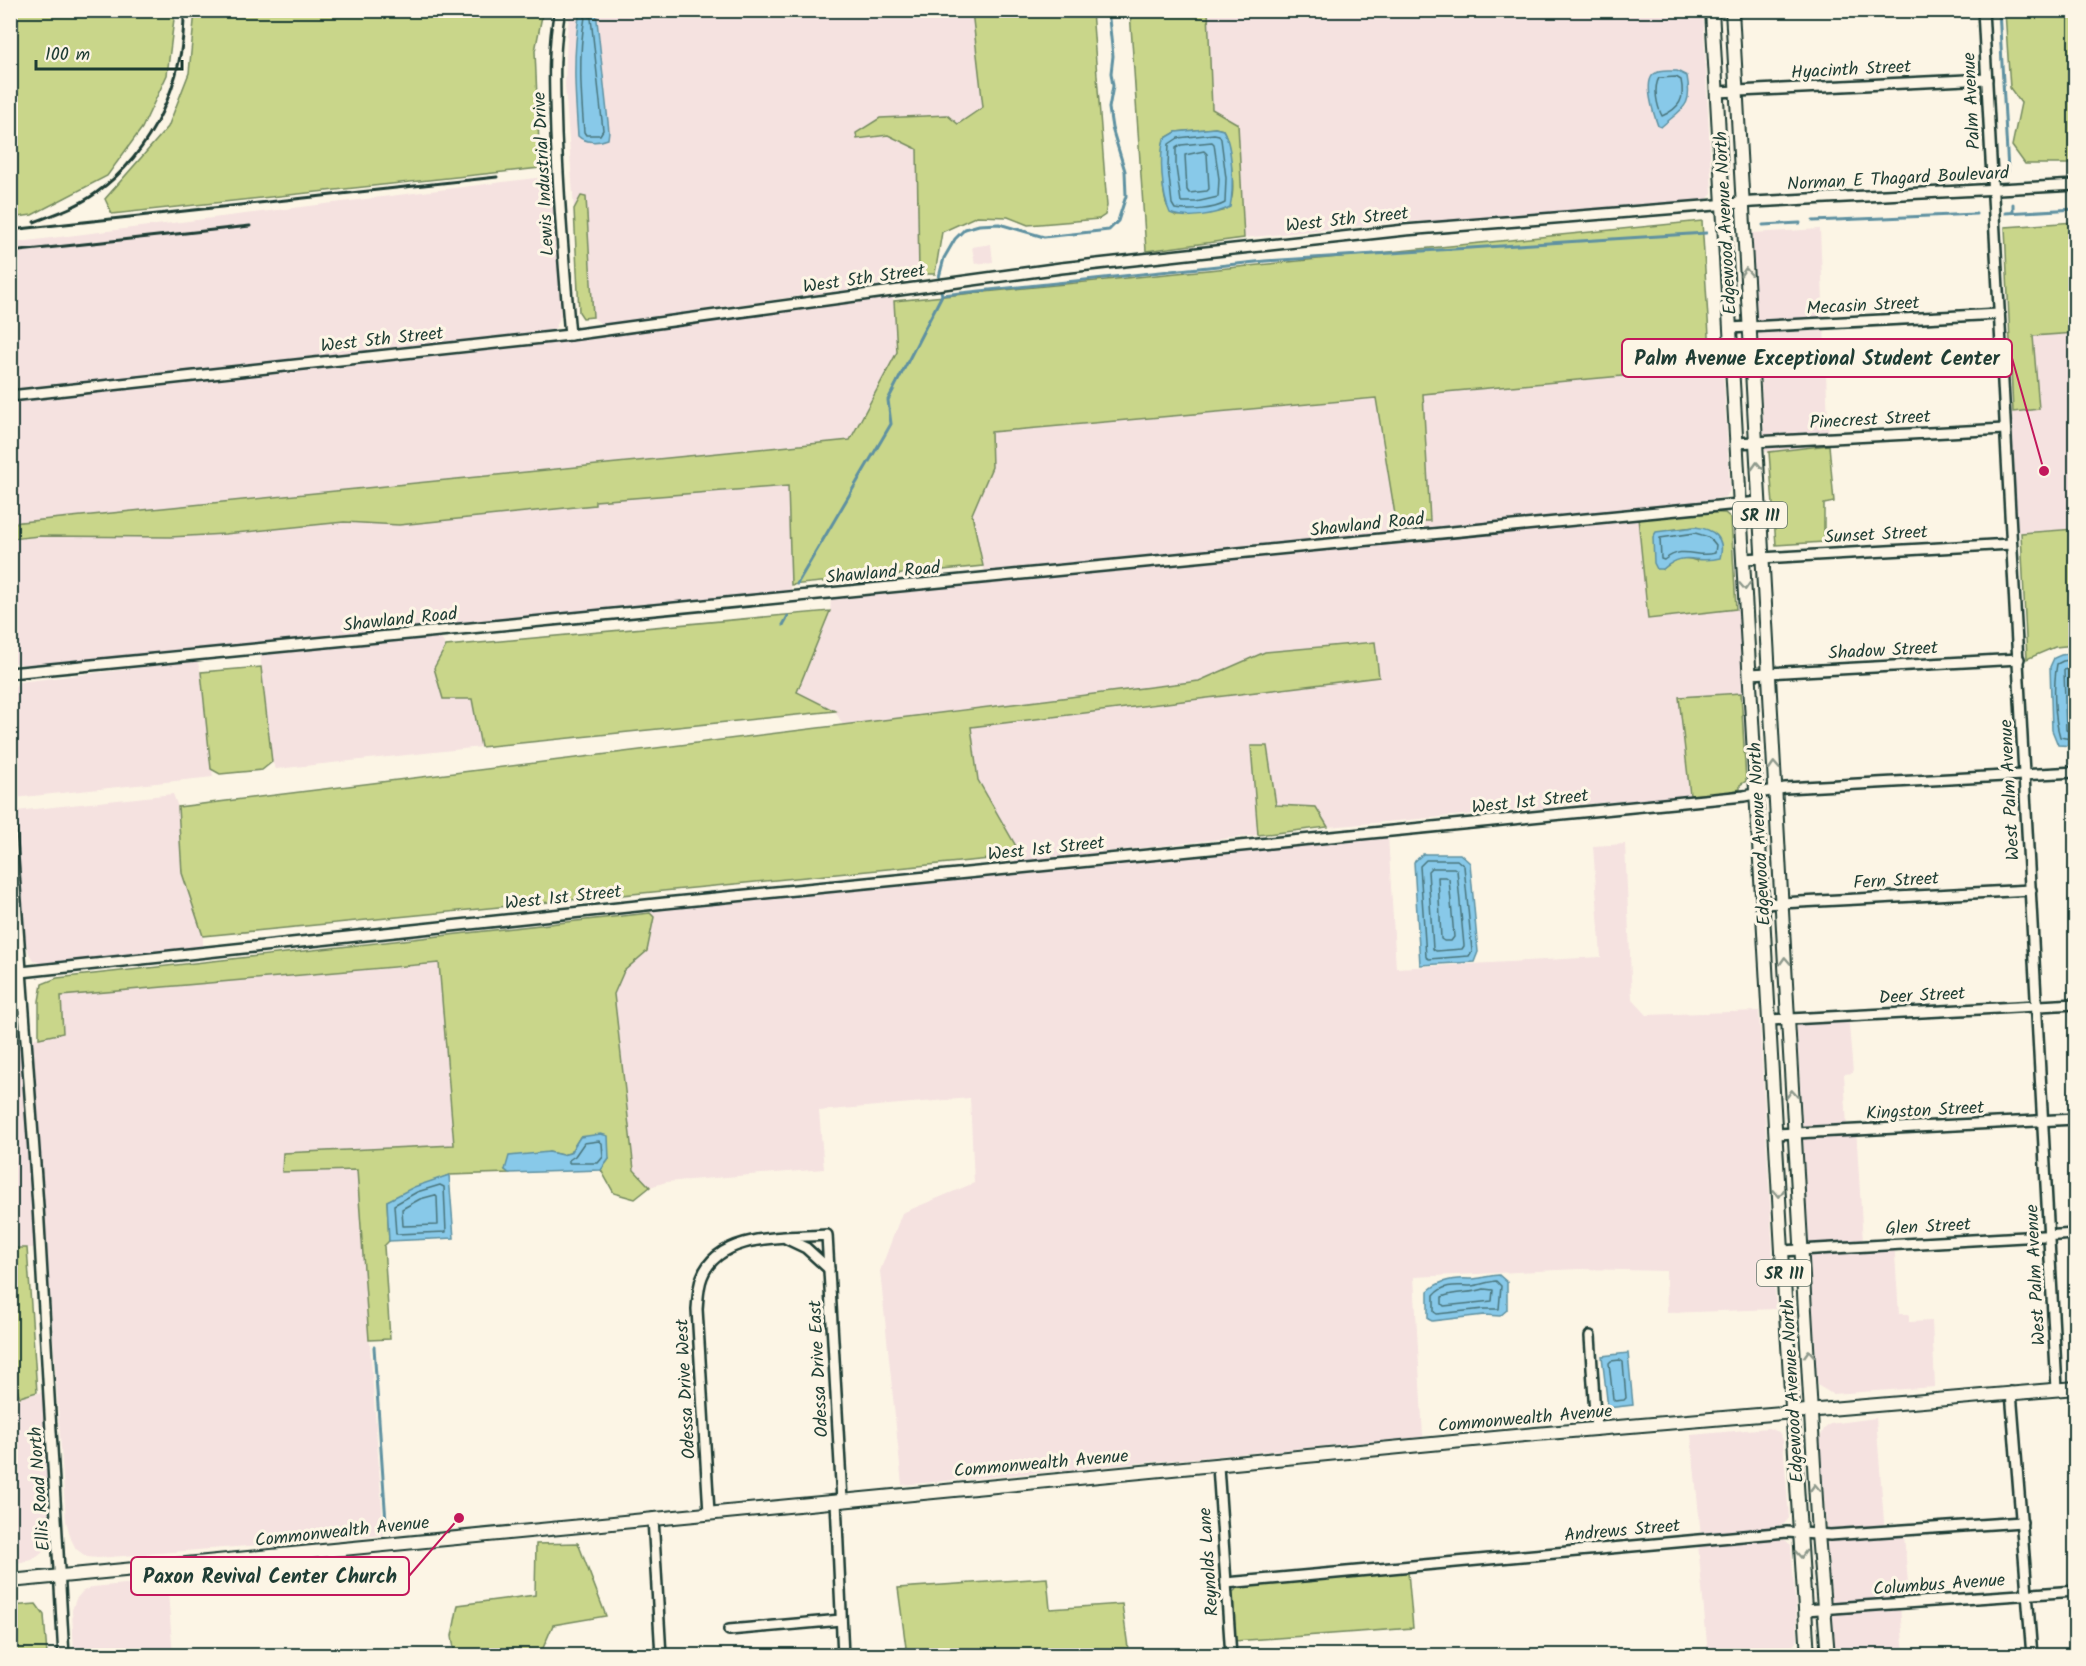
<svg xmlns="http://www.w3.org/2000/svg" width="2086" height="1666" viewBox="0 0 2086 1666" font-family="Kalam,sans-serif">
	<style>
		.built { fill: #f5e2e0; fill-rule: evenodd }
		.green { fill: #c9d68a; stroke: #748a5f; stroke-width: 1.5; fill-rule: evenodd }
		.water { fill: #88c9e9; stroke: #5e91a1; stroke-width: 1.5 }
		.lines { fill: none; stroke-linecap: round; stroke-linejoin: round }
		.shore { stroke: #49757c; stroke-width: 1.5 }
		.stream { stroke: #5e91a1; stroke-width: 3 }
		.minor-casing { stroke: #1f3d34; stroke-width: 14 }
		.major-casing { stroke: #1f3d34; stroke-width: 16 }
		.minor { stroke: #fcf5e5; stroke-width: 9 }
		.major { stroke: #fcf5e5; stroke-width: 12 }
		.rail { stroke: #1f3d34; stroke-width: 3 }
		.oneway { stroke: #8e998c }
		.labels { text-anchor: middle; stroke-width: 6; stroke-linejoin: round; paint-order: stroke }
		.shield { fill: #fcf5e5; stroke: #617469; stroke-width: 1.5 }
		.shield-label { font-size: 16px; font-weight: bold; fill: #1f3d34 }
		.street-label { font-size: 18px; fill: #1f3d34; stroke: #fcf5e5 }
		.leader { fill: none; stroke: #c2185b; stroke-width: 2 }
		.callout-dot { fill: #c2185b; stroke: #fcf5e5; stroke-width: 2 }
		.callout { fill: #fcf5e5; stroke: #c2185b; stroke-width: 2 }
		.callout-label { font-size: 20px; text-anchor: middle; font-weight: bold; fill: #1f3d34 }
	</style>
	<rect width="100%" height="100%" fill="#fcf5e5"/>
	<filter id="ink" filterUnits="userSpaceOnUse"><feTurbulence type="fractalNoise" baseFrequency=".0167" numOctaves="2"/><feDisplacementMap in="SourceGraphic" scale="12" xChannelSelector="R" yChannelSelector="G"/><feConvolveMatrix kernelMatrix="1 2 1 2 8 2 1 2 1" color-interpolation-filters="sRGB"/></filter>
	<g filter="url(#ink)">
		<g class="built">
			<polygon points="570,11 972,11 983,107 958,124 947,115 881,118 856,133 857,139 888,135 917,149 919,274 909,281 601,324 593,317 586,197 581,196 574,209 565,85 567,34"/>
			<path d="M1208,11H1703L1712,194L1706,200L1689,204L1451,221L1394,222L1244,238L1238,125L1212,109ZM1677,71L1683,73L1687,105L1661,127L1658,125L1650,90L1657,72Z"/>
			<polygon points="552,176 561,315 556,327 552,330 11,390 11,243"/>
			<polygon points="1820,229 1829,445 1765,452 1752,233"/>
			<polygon points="991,244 993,262 975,264 972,247"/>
			<polygon points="891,296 894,301 897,352 850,440 11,523 10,403 27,400"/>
			<polygon points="2075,333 2075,529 2016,533 2009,413 2039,408 2033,336"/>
			<polygon points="1723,367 1730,491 1725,497 1697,502 985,571 983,566 972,514 992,467 990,432 1376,398 1396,520 1430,521 1423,394"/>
			<polygon points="788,486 791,592 26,665 15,663 11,660 10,539 39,536 170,537 225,534 344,522 399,525 595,505 595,501"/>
			<polygon points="1638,518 1648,619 1738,609 1743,693 1679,697 1690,795 1328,827 1316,807 1276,805 1267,747 1251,746 1258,835 1016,862 1010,857 1016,848 978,780 971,727 1379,677 1265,652 1199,681 843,725 835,711 797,693 830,612 831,599"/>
			<polygon points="439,636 446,646 434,668 472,699 481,747 276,769 272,762 261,667 261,654"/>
			<polygon points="197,661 201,672 213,777 14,798 10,738 10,692 19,682"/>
			<polygon points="173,794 178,807 182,873 203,936 203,947 41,964 33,960 29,954 25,939 16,811"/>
			<polygon points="1388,836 1396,968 1601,957 1593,846 1625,844 1632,999 1647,1015 1759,1011 1776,1309 1667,1313 1666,1271 1579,1269 1414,1277 1423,1437 902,1485 880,1271 902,1213 974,1183 970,1098 819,1111 824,1169 666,1182 650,1187 634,1170 614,994 624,971 647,951 654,917 650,913 651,910"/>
			<polygon points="11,892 35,1248 11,1248"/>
			<polygon points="439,962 454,1145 283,1153 282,1172 357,1170 384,1535 98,1558 87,1557 76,1549 71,1539 66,1521 32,1039 62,1033 61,996"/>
			<polygon points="1848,1013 1853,1073 1844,1074 1847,1127 1856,1127 1863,1242 1894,1240 1899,1314 1909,1314 1909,1322 1932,1321 1935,1387 1832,1394 1819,1386 1817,1380 1796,1015"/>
			<polygon points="10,1374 20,1397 43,1392 50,1541 42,1552 32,1560 11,1564"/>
			<polygon points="1876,1418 1885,1535 1904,1535 1910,1607 1900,1608 1904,1655 1835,1655 1820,1439 1824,1429 1830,1424"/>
			<polygon points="1768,1428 1779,1432 1783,1440 1789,1518 1784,1524 1759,1530 1701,1536 1691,1435"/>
			<polygon points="1768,1539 1785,1540 1791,1545 1798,1639 1794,1645 1784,1648 1708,1655 1698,1544"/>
			<polygon points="167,1580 173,1655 74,1655 72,1610 76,1599 83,1591 93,1587"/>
		</g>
		<g class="green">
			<polygon points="10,11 175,11 167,75 142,128 107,176 32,215 11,218"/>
			<polygon points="195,11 543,11 535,51 540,168 112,214 105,199 168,127 189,73"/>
			<polygon points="972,11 1092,11 1107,206 1105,215 1099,219 1028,225 1008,217 977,216 942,232 935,274 919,274 917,149 888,135 857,139 856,133 880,118 947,115 958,124 983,107"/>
			<path d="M1130,11H1208L1212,109L1238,124L1244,238L1146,251ZM1215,128L1223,130C1229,140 1236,188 1231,200C1229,203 1225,208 1223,211L1176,216C1173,213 1168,209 1167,205C1162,195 1161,151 1164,139L1176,132Z"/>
			<polygon points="2005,11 2075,11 2075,164 2025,164 2012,146 2021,103 2010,88"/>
			<polygon points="581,196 586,197 593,317 583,318 579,312 574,209"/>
			<polygon points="1702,221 1711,368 1423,394 1430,521 1396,521 1376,398 991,432 992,467 972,514 983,566 791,585 788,486 595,501 595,505 399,525 344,522 225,534 170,537 39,536 11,539 11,523 850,440 897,352 894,301"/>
			<polygon points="2075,222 2075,333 2033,336 2039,409 2013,412 2005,227"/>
			<polygon points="1829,445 1834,502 1824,504 1824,542 1776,545 1769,452"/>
			<path d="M1695,512L1725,513L1731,518L1736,609L1648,619L1638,518ZM1695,527L1702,529L1697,561C1682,555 1675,559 1663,569L1668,530Z"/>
			<polygon points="2075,529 2075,645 2055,647 2027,659 2021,533"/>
			<polygon points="830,611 797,692 835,711 481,747 472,699 443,699 434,668 446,646"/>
			<polygon points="1375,642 1379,677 971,727 978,780 1017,848 1010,857 203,936 182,873 178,807 1199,681 1265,652"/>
			<polygon points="261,667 272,762 262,770 220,774 211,769 201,672"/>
			<polygon points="1741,693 1746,781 1740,785 1740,789 1724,793 1690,795 1679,697"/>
			<polygon points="1251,746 1267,746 1276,805 1316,807 1328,827 1258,835"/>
			<polygon points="650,913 654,917 647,951 624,971 614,994 634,1170 650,1187 635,1199 614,1193 601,1170 609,1159 580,1137 570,1153 562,1155 549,1152 505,1170 509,1173 449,1175 387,1201 389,1241 384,1246 390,1339 369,1340 357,1170 282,1172 283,1153 454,1145 439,963 61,996 63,1033 39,1038 39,1001 42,984 57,978"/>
			<polygon points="10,1248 27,1248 37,1392 20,1397 11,1374"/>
			<polygon points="578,1543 606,1616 553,1625 540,1655 455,1655 452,1636 458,1605 535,1595 536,1544"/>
			<polygon points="1408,1572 1413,1628 1234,1641 1230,1594 1241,1586"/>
			<polygon points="1047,1578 1050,1609 1122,1604 1129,1655 907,1655 898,1588"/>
			<polygon points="36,1604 44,1615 47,1655 11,1655 11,1606"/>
		</g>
		<g class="water">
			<path d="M580,11H596L609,131L608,139C598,143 585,143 578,136C575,94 572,53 580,11Z"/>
			<path d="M1668,71H1677L1687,76C1693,108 1682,108 1661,127L1658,126C1654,115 1643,82 1654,74C1658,71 1664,71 1668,71Z"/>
			<path d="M1215,128L1223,130C1233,146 1234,189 1230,207C1215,215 1185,220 1170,213C1162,196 1159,157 1164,139L1176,132Z"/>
			<path d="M1695,527C1713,529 1726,537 1720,558C1695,565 1686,549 1663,569H1657L1654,563L1653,537L1656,532Z"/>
			<polygon points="2075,653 2075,746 2058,745 2052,730 2050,667 2054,658 2061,655"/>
			<polygon points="1423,854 1460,854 1470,863 1478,952 1474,962 1420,965 1414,862"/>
			<polygon points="601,1134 608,1136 609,1159 601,1170 509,1173 505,1170 509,1156 549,1152 562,1155 570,1153 580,1137"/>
			<polygon points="449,1175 454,1238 389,1241 387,1201 414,1187"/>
			<path d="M1499,1275L1507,1282V1310L1500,1316L1484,1315L1432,1321L1428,1319V1291C1440,1280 1454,1278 1469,1279C1477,1280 1490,1275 1499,1275Z"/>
			<polygon points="1628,1353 1633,1405 1608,1408 1602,1356"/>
		</g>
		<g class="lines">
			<g class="shore">
				<path d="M588,15L591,18L603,130L600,135H586L584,132C581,94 578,55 585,17Z"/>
				<path d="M1676,77L1681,80C1685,99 1680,108 1662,116C1657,106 1653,88 1659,78Z"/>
				<path d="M1214,134L1219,135L1221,139L1226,178L1225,203C1213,210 1189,211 1175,209L1172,204L1168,167L1169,144L1178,138Z"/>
				<polygon points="1212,142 1214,144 1219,179 1218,197 1196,202 1181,202 1176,167 1176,148 1181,145"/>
				<polygon points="1204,151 1207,154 1209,189 1207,191 1189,193 1187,190 1185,155"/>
				<path d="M1695,533C1705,536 1710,536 1716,545L1715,553C1695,559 1685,544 1664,560L1661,559L1660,538Z"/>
				<path d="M2076,659L2063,661L2057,664C2053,685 2054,717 2060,737L2076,740"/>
				<polyline points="2076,667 2064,670 2066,730 2076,733"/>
				<polygon points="1426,860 1457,860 1464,866 1472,951 1469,956 1429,959 1426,957 1420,866"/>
				<polygon points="1431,868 1454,868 1457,870 1464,946 1462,949 1436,951 1433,949 1428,871"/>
				<polygon points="1438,877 1446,877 1449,879 1454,937 1451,941 1444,941 1441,939"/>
				<polygon points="599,1141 602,1143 603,1157 598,1163 569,1163 569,1160 575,1156 584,1143"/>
				<polygon points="440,1185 444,1187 446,1232 396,1234 394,1205 417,1192"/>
				<polygon points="435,1195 437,1197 438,1225 403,1226 402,1209 420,1199"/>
				<path d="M1496,1281L1501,1286L1499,1309H1484L1437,1314L1434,1312V1295C1444,1283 1458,1286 1471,1286C1479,1285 1488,1282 1496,1281Z"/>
				<path d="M1484,1289L1493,1290L1492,1301L1444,1306L1442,1304V1297C1456,1291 1470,1294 1484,1289Z"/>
				<polygon points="1620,1360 1623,1362 1626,1398 1624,1400 1615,1401 1613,1399 1609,1363 1611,1361"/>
			</g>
			<g class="stream">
				<polyline points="1999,10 2008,171"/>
				<polyline points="2013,212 2013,204"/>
				<polyline points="2005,213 2076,209"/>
				<polyline points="1813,221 1976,214"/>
				<polyline points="1763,225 1800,223"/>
				<polyline points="939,277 944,258 955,239 965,229 979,225 999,224 1044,237 1109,230 1118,221 1126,196 1125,171 1112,128 1109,108 1113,86 1111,73 1113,56 1108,10"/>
				<polyline points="942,295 1265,261 1706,233"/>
				<polyline points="797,584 891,424 888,400 942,295 941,291"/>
				<polyline points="783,625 788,616"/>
				<polyline points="374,1347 386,1522"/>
			</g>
			<defs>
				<g id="minor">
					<path d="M560,10C552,51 555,93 556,134C559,201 564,268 570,335"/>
					<polyline points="1983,10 2057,1389"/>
					<polyline points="1717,92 1987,79"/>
					<polyline points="1730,328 1999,314"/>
					<polyline points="10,396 570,335 1061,268 1405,230 1753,202 2076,185"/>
					<polyline points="1736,443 2005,429"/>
					<polyline points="1743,559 2011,544"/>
					<polyline points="10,673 1759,502"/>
					<polyline points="1750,674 2019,659"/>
					<polyline points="10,818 38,1206 64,1656"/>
					<polyline points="1763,904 2031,890"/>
					<polyline points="21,972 665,903 1744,796 1785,788 2076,772"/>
					<polyline points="1770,1020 2076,1004"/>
					<polyline points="1776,1134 2076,1119"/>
					<polyline points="787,1239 806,1248 829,1269"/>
					<polyline points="1782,1251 2076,1234"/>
					<polyline points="1590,1336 1596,1430"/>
					<polyline points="2011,1392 2032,1656"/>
					<polyline points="1218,1466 1231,1656"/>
					<polyline points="836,1501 843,1656"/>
					<path d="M709,1513L697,1309C698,1299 698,1287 702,1277C719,1232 787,1238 827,1235L842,1500"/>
					<polyline points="653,1518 661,1656"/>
					<polyline points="1226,1583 1787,1532 1830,1535 2022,1522"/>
					<polyline points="1805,1610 2076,1591"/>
					<polyline points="729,1630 841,1620"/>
					<polyline points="1773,1656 1827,1651"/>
				</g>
				<g id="major">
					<polyline points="1712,10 1782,1251 1808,1656"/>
					<polyline points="1732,10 1788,1019 1818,1534 1828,1656"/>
					<polyline points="10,1581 1536,1434 2076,1388"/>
				</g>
			</defs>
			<use href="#minor" class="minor-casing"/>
			<use href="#major" class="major-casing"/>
			<use href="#minor" class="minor"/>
			<use href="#major" class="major"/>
			<g class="rail">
				<path d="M34,222C55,214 77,207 96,193C153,152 185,80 184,10"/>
				<polyline points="10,230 497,177"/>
				<polyline points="10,252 250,226"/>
			</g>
		</g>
		<defs><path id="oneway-chevron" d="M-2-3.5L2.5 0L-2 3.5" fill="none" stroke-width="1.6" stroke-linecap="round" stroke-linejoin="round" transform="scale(1.5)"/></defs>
		<g class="oneway">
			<use href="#oneway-chevron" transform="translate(1746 272) rotate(-93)"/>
			<use href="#oneway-chevron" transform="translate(1757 466) rotate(-93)"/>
			<use href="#oneway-chevron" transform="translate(1745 586) rotate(87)"/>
			<use href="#oneway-chevron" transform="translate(1774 766) rotate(-93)"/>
			<use href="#oneway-chevron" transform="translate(1785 961) rotate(-93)"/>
			<use href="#oneway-chevron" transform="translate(1792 1094) rotate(-94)"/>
			<use href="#oneway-chevron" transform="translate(1779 1193) rotate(87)"/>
			<use href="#oneway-chevron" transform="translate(1809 1354) rotate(-93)"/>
			<use href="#oneway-chevron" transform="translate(1815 1488) rotate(-93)"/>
			<use href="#oneway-chevron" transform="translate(1801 1554) rotate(86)"/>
		</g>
	</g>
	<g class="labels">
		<g class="shield">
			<rect x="1733" y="502" width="54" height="26" rx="4.5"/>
			<rect x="1757" y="1260" width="54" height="26" rx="4.5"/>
		</g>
		<g class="shield-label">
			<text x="1760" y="521">SR 111</text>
			<text x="1784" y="1279">SR 111</text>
		</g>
		<g class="street-label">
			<text transform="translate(1851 69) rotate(-3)" y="6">Hyacinth Street</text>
			<text transform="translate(1971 101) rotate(-93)" y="6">Palm Avenue</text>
			<text transform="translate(543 174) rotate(-93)" y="6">Lewis Industrial Drive</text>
			<text transform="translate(1898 178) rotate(-3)" y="6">Norman E Thagard Boulevard</text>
			<text transform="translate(1347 219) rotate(-6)" y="6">West 5th Street</text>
			<text transform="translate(1725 223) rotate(-93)" y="6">Edgewood Avenue North</text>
			<text transform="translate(864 278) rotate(-8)" y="6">West 5th Street</text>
			<text transform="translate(1863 305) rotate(-3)" y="6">Mecasin Street</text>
			<text transform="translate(382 339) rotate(-6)" y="6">West 5th Street</text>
			<text transform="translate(1870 419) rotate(-3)" y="6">Pinecrest Street</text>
			<text transform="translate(1367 524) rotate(-6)" y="6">Shawland Road</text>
			<text transform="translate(1876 534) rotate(-3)" y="6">Sunset Street</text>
			<text transform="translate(883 572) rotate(-5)" y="6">Shawland Road</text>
			<text transform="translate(400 619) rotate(-6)" y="6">Shawland Road</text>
			<text transform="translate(1883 650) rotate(-3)" y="6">Shadow Street</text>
			<text transform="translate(2009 790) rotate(-93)" y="6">West Palm Avenue</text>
			<text transform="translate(1530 801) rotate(-6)" y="6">West 1st Street</text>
			<text transform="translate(1759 834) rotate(-93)" y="6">Edgewood Avenue North</text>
			<text transform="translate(1046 848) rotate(-6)" y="6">West 1st Street</text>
			<text transform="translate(1896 880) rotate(-3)" y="6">Fern Street</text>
			<text transform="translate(563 897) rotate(-6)" y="6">West 1st Street</text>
			<text transform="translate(1922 995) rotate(-3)" y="6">Deer Street</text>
			<text transform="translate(1925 1110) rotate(-3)" y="6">Kingston Street</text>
			<text transform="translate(1928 1226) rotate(-3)" y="6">Glen Street</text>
			<text transform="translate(2035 1275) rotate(-93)" y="6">West Palm Avenue</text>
			<text transform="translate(818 1369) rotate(-93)" y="6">Odessa Drive East</text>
			<text transform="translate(685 1389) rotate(-93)" y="6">Odessa Drive West</text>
			<text transform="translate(1792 1391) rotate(-93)" y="6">Edgewood Avenue North</text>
			<text transform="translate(1525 1418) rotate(-5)" y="6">Commonwealth Avenue</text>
			<text transform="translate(1041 1463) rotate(-5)" y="6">Commonwealth Avenue</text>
			<text transform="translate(39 1489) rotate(-94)" y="6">Ellis Road North</text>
			<text transform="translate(1622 1530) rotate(-5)" y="6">Andrews Street</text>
			<text transform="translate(342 1531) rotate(-6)" y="6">Commonwealth Avenue</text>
			<text transform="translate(1208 1562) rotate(-94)" y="6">Reynolds Lane</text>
			<text transform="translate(1939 1584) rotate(-4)" y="6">Columbus Avenue</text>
		</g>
	</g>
	<path class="leader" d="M2044 471L2012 358M459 1518L409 1576"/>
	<g class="callout-dot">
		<circle cx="2044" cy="471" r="6"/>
		<circle cx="459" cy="1518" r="6"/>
	</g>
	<g class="callout">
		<rect x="1622" y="339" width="390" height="38" rx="6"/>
		<rect x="131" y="1557" width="278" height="38" rx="6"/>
	</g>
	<g class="callout-label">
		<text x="1817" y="365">Palm Avenue Exceptional Student Center</text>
		<text x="270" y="1583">Paxon Revival Center Church</text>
	</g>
	<rect width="2086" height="1666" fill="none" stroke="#fcf5e5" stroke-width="36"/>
	<rect x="18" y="18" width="2050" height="1630" fill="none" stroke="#1f3d34" stroke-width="2" filter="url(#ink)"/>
	<path d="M36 60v9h146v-9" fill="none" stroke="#1f3d34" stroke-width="3"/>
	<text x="45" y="60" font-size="18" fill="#1f3d34" stroke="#fcf5e5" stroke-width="4.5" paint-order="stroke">100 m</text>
</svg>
